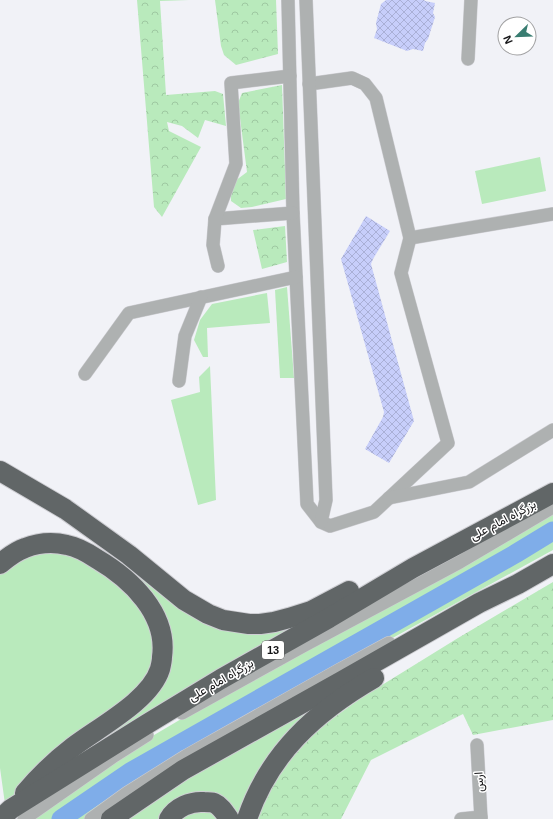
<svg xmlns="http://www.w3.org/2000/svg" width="553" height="819" viewBox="0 0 553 819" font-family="Helvetica,Vazirmatn,sans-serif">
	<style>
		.grass { fill: #b9eabc }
		.forest { fill: url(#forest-crowns) }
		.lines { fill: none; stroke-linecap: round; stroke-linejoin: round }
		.river { stroke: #7fade9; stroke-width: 19 }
		.building { fill: url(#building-cross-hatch) }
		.minor-casing { stroke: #ceced3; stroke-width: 14 }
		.highway-casing { stroke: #ceced3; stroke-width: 22 }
		.minor { stroke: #aeb1b1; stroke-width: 13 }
		.highway { stroke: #616667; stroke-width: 20 }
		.labels { text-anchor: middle; stroke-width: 3; stroke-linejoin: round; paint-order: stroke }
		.shield { fill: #fff; stroke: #5a5a5c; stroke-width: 1 }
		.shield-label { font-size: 11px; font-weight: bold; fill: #141416 }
		.street-label { font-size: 12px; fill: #141416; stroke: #fff }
	</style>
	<defs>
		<pattern id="forest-crowns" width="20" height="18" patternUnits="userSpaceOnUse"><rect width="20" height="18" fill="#b9eabc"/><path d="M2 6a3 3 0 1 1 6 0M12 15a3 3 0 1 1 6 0" fill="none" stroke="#9ec8a1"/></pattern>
		<pattern id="building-cross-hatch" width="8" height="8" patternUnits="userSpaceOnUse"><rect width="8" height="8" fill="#c7cefa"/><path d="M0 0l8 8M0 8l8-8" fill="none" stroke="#aab0d6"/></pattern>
	</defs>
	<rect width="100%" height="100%" fill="#f1f2f7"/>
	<g class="grass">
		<polygon points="540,157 546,191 482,204 475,171"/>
		<polygon points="287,287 294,378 280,378 275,290"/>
		<polygon points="267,293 270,323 207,328 208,357 203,357 194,340 200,320 212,304"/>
		<polygon points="210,366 216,500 198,505 171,400 200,392 199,377"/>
		<polygon points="553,513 553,550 378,646 88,819 28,819 144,741 188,715"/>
		<polygon points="54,548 94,561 141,602 158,653 144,685 60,753 5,804 0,768 0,572 12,561"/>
		<path d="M133,572C155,590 175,607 200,620L325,609L133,721L37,785L158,684L151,595Z"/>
		<polygon points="358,683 241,819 123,819 175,784"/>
	</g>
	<g class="forest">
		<polygon points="137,0 189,0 160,1 166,95 215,91 223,94 226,126 205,120 198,138 182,126 167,122 169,131 201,147 162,217 154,207"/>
		<polygon points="215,0 276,0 278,54 236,65 224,55 221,46"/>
		<polygon points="282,85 286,199 252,207 241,208 231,201 231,184 247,172 238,103 242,93"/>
		<polygon points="285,226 287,262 262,269 253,230"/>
		<polygon points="553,582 553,720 473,735 463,714 371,760 341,819 254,819 255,815 284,767 310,735 361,698 458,638"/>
	</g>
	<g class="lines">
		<polyline class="river" points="61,819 130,772 515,554 553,531"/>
	</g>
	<g class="building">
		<polygon points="386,0 424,0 425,1 435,3 433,13 435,17 428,39 425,43 423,51 413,49 407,51 374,38 377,29 376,23 381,4"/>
		<polygon points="366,216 390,231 373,259 371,264 414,421 389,463 365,449 383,417 384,412 341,259"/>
	</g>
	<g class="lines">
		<defs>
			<g id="minor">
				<polyline points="288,0 293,213 307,504 321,522 330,526 374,512 448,443 401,273 410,238 376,98 365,84 352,78 309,84"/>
				<polyline points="306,0 326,500 321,522"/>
				<polyline points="468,59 471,0"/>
				<polyline points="215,219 293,213"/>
				<polyline points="410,238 553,214"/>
				<polyline points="218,266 213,245 215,219 236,164 231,83 290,76"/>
				<polyline points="85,374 129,313 296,277"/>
				<polyline points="179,381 185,336 201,297"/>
				<polyline points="389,498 469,482 553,430"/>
				<polyline points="182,713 303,646 460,562 553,507"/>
				<polyline points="477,745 481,819"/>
				<polyline points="24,819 114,756 147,735"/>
				<polyline points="91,819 127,793 186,756 339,670 389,643"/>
				<polyline points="461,819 481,817"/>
			</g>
			<g id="highway">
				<polyline points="0,471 65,509 129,555 184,600 208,614 223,620 249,624 260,624 274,622 289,618 311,611 349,591"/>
				<path d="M0,564C7,558 16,551 25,548C38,543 54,542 67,545C78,547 88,553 97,559C131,579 168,614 162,657C162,661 161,665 160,669C150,701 99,727 73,747C56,760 40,775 25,793"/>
				<polyline points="0,819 11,809 147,724 221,679 329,618 413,568 553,493"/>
				<polyline points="111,819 183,770 342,681 479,603 518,584 553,564"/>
				<path d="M169,819C176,807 191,801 204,802C207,802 211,802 214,803C221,806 225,813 229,819"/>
				<path d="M247,819C269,754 315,712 374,678"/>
			</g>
		</defs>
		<use href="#minor" class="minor-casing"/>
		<use href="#highway" class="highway-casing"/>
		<use href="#minor" class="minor"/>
		<use href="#highway" class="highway"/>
	</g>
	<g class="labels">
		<rect class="shield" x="262" y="641" width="22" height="18" rx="3"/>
		<g class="shield-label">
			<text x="273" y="654">13</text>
		</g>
		<g class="street-label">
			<text transform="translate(503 520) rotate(-28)" y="4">بزرگراه امام علی</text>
			<text transform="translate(221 680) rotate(-30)" y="4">بزرگراه امام علی</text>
			<text transform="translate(479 782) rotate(-93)" y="4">ارس</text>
		</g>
	</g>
	<g transform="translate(517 36) rotate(247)"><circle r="19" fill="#ffffff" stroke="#a1a1a2"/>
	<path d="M0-3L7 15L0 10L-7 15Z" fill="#397d71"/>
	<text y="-6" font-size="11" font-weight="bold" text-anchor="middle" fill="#141416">N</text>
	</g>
</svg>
